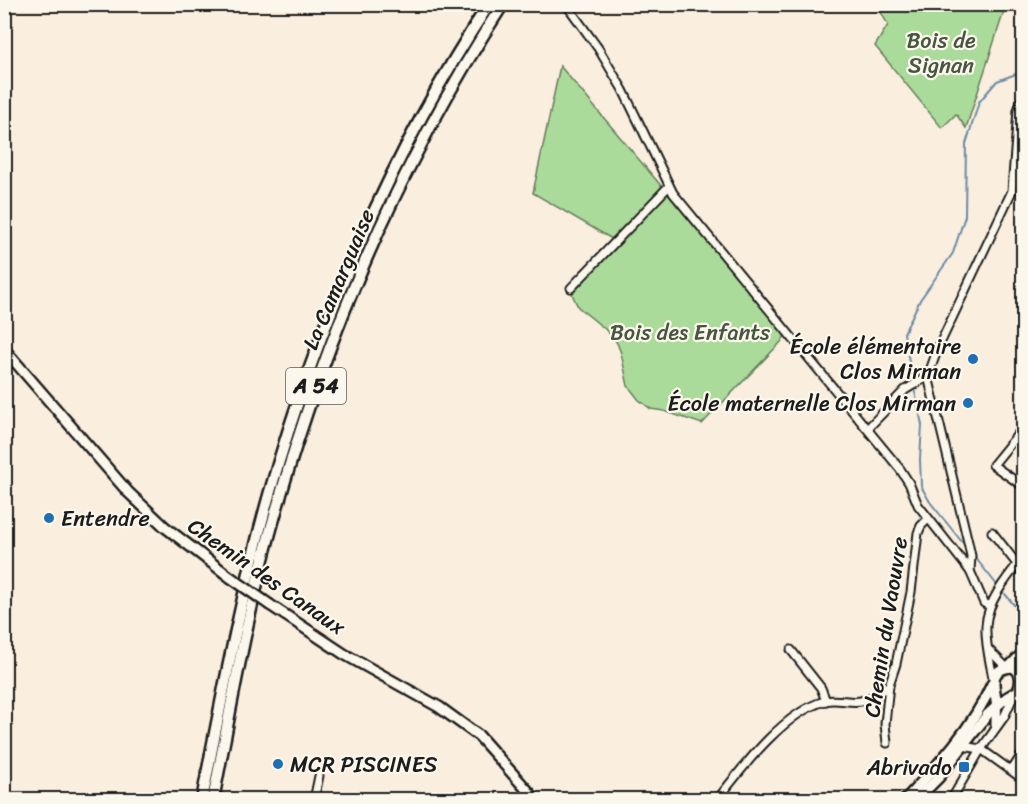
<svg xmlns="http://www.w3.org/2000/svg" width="1028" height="804" viewBox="0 0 1028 804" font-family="Sriracha,sans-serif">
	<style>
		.green { fill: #abdb9a; stroke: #647c5b; stroke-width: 1.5 }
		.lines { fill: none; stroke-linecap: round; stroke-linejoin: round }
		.stream { stroke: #6c8ba4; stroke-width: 2 }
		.minor-casing { stroke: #1c1c1c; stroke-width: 11 }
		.major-casing { stroke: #1c1c1c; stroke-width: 14 }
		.highway-casing { stroke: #1c1c1c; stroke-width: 15 }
		.minor { stroke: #fbf7ec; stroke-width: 7 }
		.major { stroke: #fbf7ec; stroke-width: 9 }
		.highway { stroke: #fbf7ec; stroke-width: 10 }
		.major-bridge-casing { stroke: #1c1c1c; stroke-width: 14; stroke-linecap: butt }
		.major-bridge { stroke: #fbf7ec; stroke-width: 9 }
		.poi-dot { fill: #1f6fb2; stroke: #fbf7ec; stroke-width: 2 }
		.labels { text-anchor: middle; stroke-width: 4.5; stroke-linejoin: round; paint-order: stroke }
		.shield { fill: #fbf7ec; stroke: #5f5e5a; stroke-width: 1.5 }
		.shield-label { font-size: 21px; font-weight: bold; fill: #1c1c1c }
		.park-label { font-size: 22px; fill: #475542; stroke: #fbf7ec }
		.street-label { font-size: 22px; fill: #1c1c1c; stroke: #fbf7ec }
		.poi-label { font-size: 22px; fill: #1c1c1c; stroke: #fbf7ec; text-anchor: end }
	</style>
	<rect width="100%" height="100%" fill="#faeede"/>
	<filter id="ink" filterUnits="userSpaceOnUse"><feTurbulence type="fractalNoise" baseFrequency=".0167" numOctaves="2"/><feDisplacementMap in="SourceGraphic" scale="12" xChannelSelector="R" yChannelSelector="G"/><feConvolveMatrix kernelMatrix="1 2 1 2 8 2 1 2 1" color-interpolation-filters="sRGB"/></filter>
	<g filter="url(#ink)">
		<g class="green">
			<polygon points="877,5 1006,5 966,128 956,114 942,128 875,46 888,25"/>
			<polygon points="560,66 663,188 612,239 533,193"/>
			<polygon points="666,191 784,331 785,336 781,342 702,424 664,411 651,409 639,400 628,386 621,353 617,343 605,329 578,307 572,294"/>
		</g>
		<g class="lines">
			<g class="stream">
				<polyline points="912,379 904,333 920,300 953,253 965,216 966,144 979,102 997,81 1024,71"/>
				<polyline points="915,392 922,425 920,459 921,486 930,502 966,547"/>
				<polyline points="974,556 997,585"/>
				<polyline points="1005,594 1024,617"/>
			</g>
			<defs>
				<g id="minor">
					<polyline points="566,4 598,48 623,90 673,193 900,469 909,483 918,505 970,571 984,603 990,606"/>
					<polyline points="571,288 668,187"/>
					<polyline points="928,376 968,542 971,556 970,571"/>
					<polyline points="869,430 870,426 905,390 928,376 938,348 1012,191 1018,110 1024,93"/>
					<polyline points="1019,433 993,465 1024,487"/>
					<polyline points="992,532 1017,564 1024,568"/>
					<polyline points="791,650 821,688 826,701"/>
					<polyline points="989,650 1006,667"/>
					<path d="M993,678C990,661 985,644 986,626C987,601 1008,576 1024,556"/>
					<polyline points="887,743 885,724 889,685 896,664 911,592 918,533 921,526 928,519"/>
					<polyline points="962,746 981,749 1024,780"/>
					<polyline points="1012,770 1024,751"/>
					<polyline points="314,800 319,776"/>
					<path d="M717,800C742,768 784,712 825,701C836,698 850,703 861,701C872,699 881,691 889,685"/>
					<polyline points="951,800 981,749 1004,717 1014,695"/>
				</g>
				<g id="major">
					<polyline points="4,349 128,492 165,527 230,577"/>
					<polyline points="270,605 344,654 439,707 479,736 536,800"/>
					<polyline points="1009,667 1024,652"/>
					<path d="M905,800C938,765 973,728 992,684"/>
					<path d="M916,800L939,777L988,714L1006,698L1018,691C1022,682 1022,671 1012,667C988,669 994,684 996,700C997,708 996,717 996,725"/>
				</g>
				<g id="highway">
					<path d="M202,800C222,697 241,595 269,495C317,326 392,151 489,4"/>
					<path d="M213,800C229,718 243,636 264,555C315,361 393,173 503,4"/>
				</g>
			</defs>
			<use href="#minor" class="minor-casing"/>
			<use href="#major" class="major-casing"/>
			<use href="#highway" class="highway-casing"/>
			<use href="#minor" class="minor"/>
			<use href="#major" class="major"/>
			<use href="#highway" class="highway"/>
			<defs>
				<polyline id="major-bridge" points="230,577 270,605"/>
			</defs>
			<use href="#major-bridge" class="major-bridge-casing"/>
			<use href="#major-bridge" class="major-bridge"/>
		</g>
	</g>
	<g class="poi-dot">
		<circle cx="973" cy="359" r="6"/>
		<circle cx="968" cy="403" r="6"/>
		<circle cx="49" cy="518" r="6"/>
		<circle cx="278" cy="764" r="6"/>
		<rect x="958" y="761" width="12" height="12" rx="3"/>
	</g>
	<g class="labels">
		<rect class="shield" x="286" y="368" width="60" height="36" rx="4.5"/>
		<g class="shield-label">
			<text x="316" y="393">A 54</text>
		</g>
		<g class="park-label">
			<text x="941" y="48">Bois de<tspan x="941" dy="25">Signan</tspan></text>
			<text x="690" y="340">Bois des Enfants</text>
		</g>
		<g class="street-label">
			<text transform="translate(338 279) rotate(-67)" y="8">La Camarguaise</text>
			<text transform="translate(267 576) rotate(35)" y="8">Chemin des Canaux</text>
			<text transform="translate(885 627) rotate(-81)" y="8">Chemin du Vaouvre</text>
		</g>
		<g class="poi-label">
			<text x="961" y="354">École élémentaire<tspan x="961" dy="25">Clos Mirman</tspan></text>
			<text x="956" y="411">École maternelle Clos Mirman</text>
			<text x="61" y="526" text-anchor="start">Entendre</text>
			<text x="290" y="772" text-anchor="start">MCR PISCINES</text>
			<text x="952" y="775">Abrivado</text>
		</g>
	</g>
	<rect width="1028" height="804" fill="none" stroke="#fbf7ec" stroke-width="24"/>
	<rect x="12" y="12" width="1004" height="780" fill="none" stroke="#1c1c1c" stroke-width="2" filter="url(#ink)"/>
</svg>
